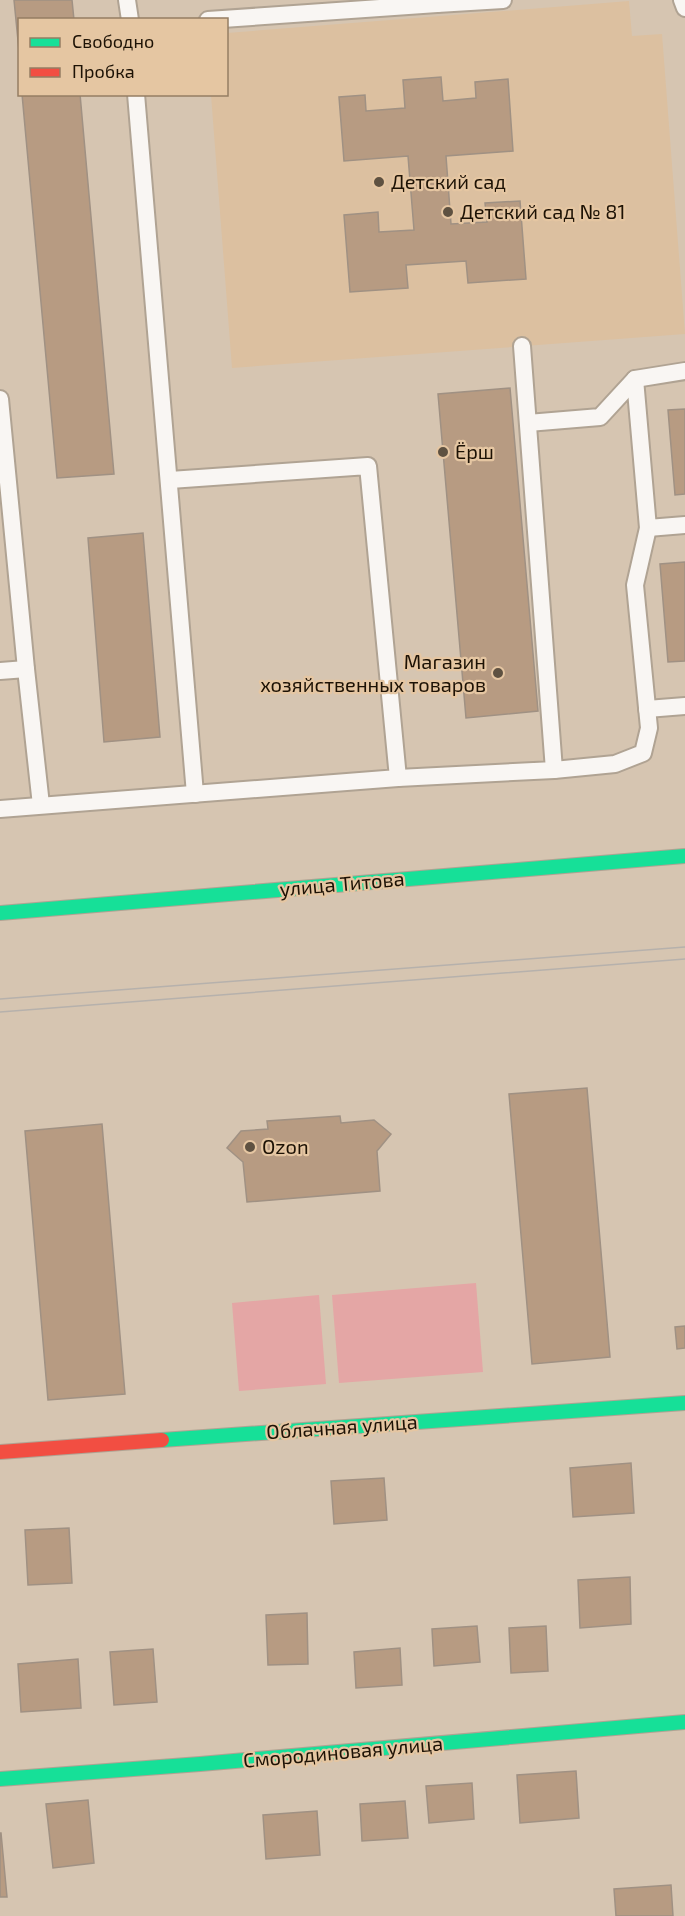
<svg xmlns="http://www.w3.org/2000/svg" width="685" height="1916" viewBox="0 0 685 1916" font-family="'Exo 2',sans-serif">
	<style>
		.built { fill: #dcc0a0 }
		.park { fill: #e4a6a5 }
		.building { fill: #b79b82; stroke: #a09183; stroke-width: 1.5 }
		.lines { fill: none; stroke-linecap: round; stroke-linejoin: round }
		.lane-casing { stroke: #b0a393; stroke-width: 20 }
		.fast-casing { stroke: #b0a393; stroke-width: 16 }
		.jam-casing { stroke: #b0a393; stroke-width: 16 }
		.lane { stroke: #f9f6f3; stroke-width: 16 }
		.fast { stroke: #16e098; stroke-width: 14 }
		.jam { stroke: #f24e42; stroke-width: 14 }
		.tram { stroke: #b6b1ac; stroke-width: 1.5 }
		.poi-dot { fill: #5e5141; stroke: #e5c6a2; stroke-width: 2 }
		.labels { text-anchor: middle; stroke-width: 4.5; stroke-linejoin: round; paint-order: stroke }
		.poi-label { font-size: 20px; fill: #1d1205; stroke: #e5c6a2; text-anchor: start }
		.street-label { font-size: 20px; fill: #1d1205; stroke: #e5c6a2 }
	</style>
	<rect width="100%" height="100%" fill="#d6c5b1"/>
	<polygon class="built" points="629,1 632,36 662,34 685,334 232,368 211,95 226,94 227,33"/>
	<g class="park">
		<polygon points="476,1283 483,1372 339,1383 332,1295"/>
		<polygon points="319,1295 326,1384 239,1391 232,1303"/>
	</g>
	<g class="building">
		<polygon points="14,0 72,0 74,20 20,20 20,61"/>
		<polygon points="441,77 443,101 476,98 475,82 508,79 513,151 446,156 451,224 487,222 485,203 520,201 526,279 468,283 466,261 406,265 408,288 350,292 344,215 378,212 379,232 414,230 408,156 344,161 339,97 365,95 366,111 405,108 403,80"/>
		<polygon points="22,94 80,94 114,474 57,478"/>
		<polygon points="510,388 538,711 466,718 438,394"/>
		<polygon points="685,409 685,494 675,495 668,410"/>
		<polygon points="143,533 160,737 104,742 88,538"/>
		<polygon points="685,562 685,661 668,662 660,564"/>
		<polygon points="587,1088 610,1357 532,1364 509,1094"/>
		<polygon points="340,1116 341,1123 374,1120 391,1134 377,1151 380,1191 247,1202 243,1162 227,1148 241,1131 268,1129 267,1121"/>
		<polygon points="102,1124 125,1394 48,1400 25,1131"/>
		<polygon points="685,1326 685,1348 677,1349 675,1327"/>
		<polygon points="631,1463 634,1513 573,1517 570,1468"/>
		<polygon points="384,1478 387,1520 334,1524 331,1481"/>
		<polygon points="69,1528 72,1583 28,1585 25,1530"/>
		<polygon points="630,1577 631,1624 580,1628 578,1580"/>
		<polygon points="307,1613 308,1664 268,1665 266,1615"/>
		<polygon points="477,1626 480,1662 434,1666 432,1629"/>
		<polygon points="546,1626 548,1671 511,1673 509,1628"/>
		<polygon points="400,1648 402,1685 356,1688 354,1652"/>
		<polygon points="153,1649 157,1702 114,1705 110,1652"/>
		<polygon points="78,1659 81,1708 21,1712 18,1664"/>
		<polygon points="576,1771 579,1818 520,1823 517,1775"/>
		<polygon points="472,1783 474,1819 429,1823 426,1786"/>
		<polygon points="88,1800 94,1863 53,1868 46,1804"/>
		<polygon points="405,1801 408,1838 362,1841 360,1804"/>
		<polygon points="317,1811 320,1855 266,1859 263,1815"/>
		<polygon points="0,1833 1,1833 7,1897 0,1897"/>
		<polygon points="671,1885 673,1916 616,1916 614,1889"/>
	</g>
	<g class="lines">
		<defs>
			<g id="lane">
				<polyline points="127,0 130,20"/>
				<polyline points="682,0 685,8"/>
				<polyline points="437,4 503,0"/>
				<polyline points="208,20 437,4 436,0"/>
				<polyline points="136,94 195,794"/>
				<polyline points="635,379 648,528 685,525"/>
				<polyline points="0,399 26,669 41,805"/>
				<polyline points="528,423 600,417 635,379 685,371"/>
				<polyline points="0,671 26,669"/>
				<polyline points="647,709 685,706"/>
				<polyline points="554,770 615,764 643,753 649,728 635,585 648,528"/>
				<polyline points="398,778 554,770 522,346"/>
				<polyline points="0,809 398,778 368,466 170,480"/>
			</g>
			<g id="fast">
				<polyline points="0,913 685,856"/>
				<polyline points="162,1440 685,1403"/>
				<polyline points="0,1779 200,1764 685,1722"/>
			</g>
			<polyline id="jam" points="0,1452 162,1440"/>
		</defs>
		<use href="#lane" class="lane-casing"/>
		<use href="#fast" class="fast-casing"/>
		<use href="#jam" class="jam-casing"/>
		<use href="#lane" class="lane"/>
		<use href="#fast" class="fast"/>
		<use href="#jam" class="jam"/>
		<g class="tram">
			<polyline points="0,999 685,947"/>
			<polyline points="0,1012 685,959"/>
		</g>
	</g>
	<g class="poi-dot">
		<circle cx="379" cy="182" r="6"/>
		<circle cx="448" cy="212" r="6"/>
		<circle cx="443" cy="452" r="6"/>
		<circle cx="498" cy="673" r="6"/>
		<circle cx="250" cy="1147" r="6"/>
	</g>
	<g class="labels">
		<g class="poi-label">
			<text x="391" y="189">Детский сад</text>
			<text x="460" y="219">Детский сад № 81</text>
			<text x="455" y="459">Ёрш</text>
			<text x="486" y="669" text-anchor="end">Магазин<tspan x="486" dy="23">хозяйственных товаров</tspan></text>
			<text x="262" y="1154">Ozon</text>
		</g>
		<g class="street-label">
			<text transform="translate(342 884) rotate(-5)" y="7">улица Титова</text>
			<text transform="translate(342 1427) rotate(-4)" y="7">Облачная улица</text>
			<text transform="translate(343 1752) rotate(-5)" y="7">Смородиновая улица</text>
		</g>
	</g>
	<rect x="18" y="18" width="210" height="78" fill="#e5c6a2" stroke="#957e63" stroke-width="1.5"/>
	<rect x="30" y="38" width="30" height="9" fill="#16e098" stroke="#957e63" stroke-width="1.5"/>
	<text x="72" y="48" font-size="18" fill="#1d1205">Свободно</text>
	<rect x="30" y="68" width="30" height="9" fill="#f24e42" stroke="#957e63" stroke-width="1.5"/>
	<text x="72" y="78" font-size="18" fill="#1d1205">Пробка</text>
</svg>
